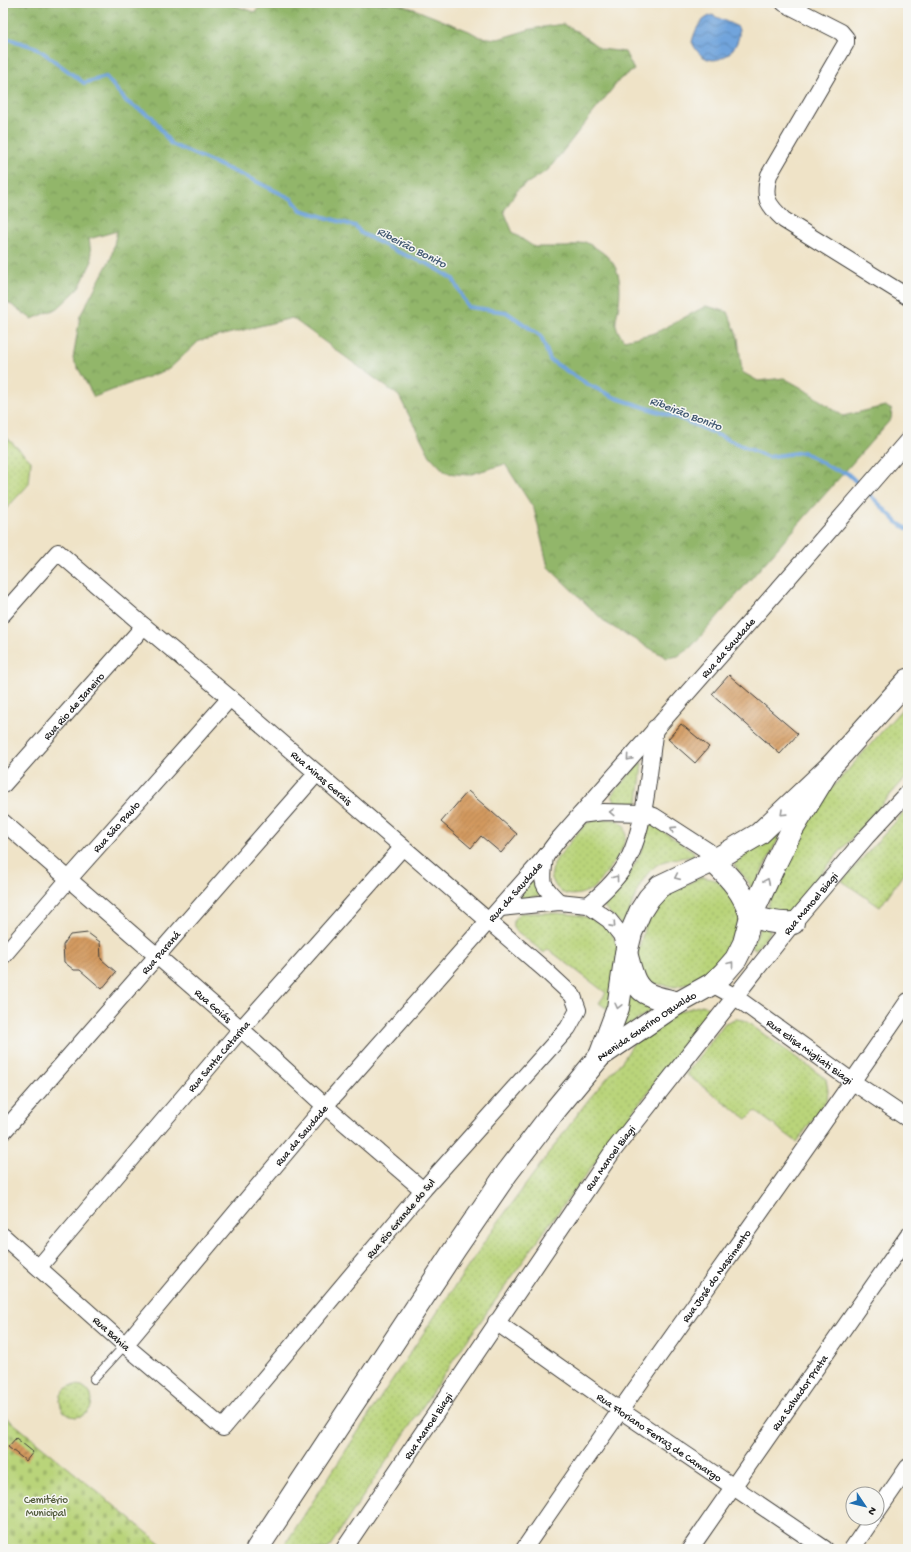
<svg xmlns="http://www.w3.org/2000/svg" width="911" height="1552" viewBox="0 0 911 1552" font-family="'Gochi Hand',sans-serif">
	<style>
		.green { fill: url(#green-dots); stroke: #6a784b }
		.forest { fill: url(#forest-crowns); stroke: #576943 }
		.cemetery { fill: url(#cemetery-stones); stroke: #6a784b }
		.water { fill: url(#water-waves); stroke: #46607c }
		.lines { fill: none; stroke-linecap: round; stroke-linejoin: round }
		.stream { stroke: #71a4dc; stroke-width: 4 }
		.building { fill: url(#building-hatch) }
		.lane-casing { stroke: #3c3a36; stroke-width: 10 }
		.street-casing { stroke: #3c3a36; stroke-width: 18 }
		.secondary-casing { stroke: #3c3a36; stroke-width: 24 }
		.lane { stroke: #fff; stroke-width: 8 }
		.street { stroke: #fff; stroke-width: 16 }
		.secondary { stroke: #fff; stroke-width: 22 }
		.oneway { stroke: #999 }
		.labels { text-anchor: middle; stroke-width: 3; stroke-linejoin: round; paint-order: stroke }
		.street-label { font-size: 11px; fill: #1c1c1c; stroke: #f6f6f2 }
		.park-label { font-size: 11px; fill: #535c3d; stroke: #f6f6f2 }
		.water-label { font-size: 12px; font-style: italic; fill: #425972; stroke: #f6f6f2 }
	</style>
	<defs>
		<pattern id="green-dots" width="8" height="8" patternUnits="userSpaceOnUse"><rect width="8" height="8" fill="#b9d47a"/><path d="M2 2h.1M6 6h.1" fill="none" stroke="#9eb569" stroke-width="1.8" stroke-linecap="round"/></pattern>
		<pattern id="forest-crowns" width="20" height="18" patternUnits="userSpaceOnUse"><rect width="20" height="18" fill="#92b66a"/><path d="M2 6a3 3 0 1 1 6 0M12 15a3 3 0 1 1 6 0" fill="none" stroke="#769356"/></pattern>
		<pattern id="cemetery-stones" width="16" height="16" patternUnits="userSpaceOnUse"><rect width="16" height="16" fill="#b9d47a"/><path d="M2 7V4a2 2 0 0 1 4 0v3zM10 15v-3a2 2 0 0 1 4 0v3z" fill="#9eb569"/></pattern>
		<pattern id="water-waves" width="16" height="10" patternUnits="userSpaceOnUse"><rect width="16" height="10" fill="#71a4dc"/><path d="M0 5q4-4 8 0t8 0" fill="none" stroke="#5c85b2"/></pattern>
		<pattern id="building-hatch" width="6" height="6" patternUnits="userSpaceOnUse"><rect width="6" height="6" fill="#d39a5f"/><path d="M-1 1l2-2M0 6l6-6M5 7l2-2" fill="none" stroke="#aa7d4e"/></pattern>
	</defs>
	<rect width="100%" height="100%" fill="#f6f6f2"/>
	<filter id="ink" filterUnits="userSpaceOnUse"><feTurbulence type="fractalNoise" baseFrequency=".025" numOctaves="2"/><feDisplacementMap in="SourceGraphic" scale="8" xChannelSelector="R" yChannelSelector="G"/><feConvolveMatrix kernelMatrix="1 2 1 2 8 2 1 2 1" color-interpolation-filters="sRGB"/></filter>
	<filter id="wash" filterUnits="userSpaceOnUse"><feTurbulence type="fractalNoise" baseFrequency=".012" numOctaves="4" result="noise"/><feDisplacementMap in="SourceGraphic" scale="16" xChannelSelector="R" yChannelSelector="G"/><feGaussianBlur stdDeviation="0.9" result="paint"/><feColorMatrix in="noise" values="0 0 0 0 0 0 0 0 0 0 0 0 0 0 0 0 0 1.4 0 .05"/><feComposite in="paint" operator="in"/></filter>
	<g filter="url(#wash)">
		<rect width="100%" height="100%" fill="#efe3c7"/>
		<g class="green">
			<polygon points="3,434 31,461 29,484 3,512"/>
			<polygon points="908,702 908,775 842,849 788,913 765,912 801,829 825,796"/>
			<polygon points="640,763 642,763 638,802 636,805 616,803 612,796 613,793"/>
			<polygon points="908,808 908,868 906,870 880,907 842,881"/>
			<path d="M600,819C605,819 612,819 616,820C644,832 605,873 596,886C586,894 567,900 557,888C554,885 553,880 551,877L553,867L556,860L585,824Z"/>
			<path d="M652,824L694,852L693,856C683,858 674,858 665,861C640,869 632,906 624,927L604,907C625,884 643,856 649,826Z"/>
			<polygon points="780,826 784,828 752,890 748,881 734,865 739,858"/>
			<polygon points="702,877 721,881 739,909 740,919 734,941 728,954 702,979 675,987 653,983 646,979 637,962 638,951 646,923 659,902 669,893"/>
			<polygon points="532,880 541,893 538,896 521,899 518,897"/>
			<path d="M520,913C555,914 616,906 618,955C618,961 616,967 616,973C614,986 612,999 611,1012L599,1003L606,993L548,949L544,953L513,928C512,921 514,918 520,913Z"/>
			<polygon points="761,926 771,931 756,949 751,947"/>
			<polygon points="628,992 655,1007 623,1030 619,1027"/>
			<polygon points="702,1005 708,1007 708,1012 555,1216 461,1349 328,1549 282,1549 384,1392 494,1228 588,1100 623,1060 635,1041 670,1014"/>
			<polygon points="736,1019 744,1020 826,1079 828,1091 827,1099 797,1142 755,1111 747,1119 686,1074 725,1023"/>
			<circle cx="76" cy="1401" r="16"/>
		</g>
		<path class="forest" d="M3,3H226L255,12L263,3H394L414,9L469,31L480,37L498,39L531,29L563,24L578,32L601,49L625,52L634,70L620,79L548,170L518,189L504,211L513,233L534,247H568L585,242C615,257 623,271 619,304C618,311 615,320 616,326C617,331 621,336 624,340L655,333L706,306L728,312L738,338L742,372L758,381L784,378L802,388L843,416L885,406L892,410L891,419L691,647L678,656L667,658L606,623L548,567L534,509L505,464L468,475L446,473L430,456L399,396L292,318L199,341L169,369L94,397L73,359L80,316L111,258L117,231L89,239L92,261L79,288L58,308L32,319L3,299Z"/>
		<polygon class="cemetery" points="3,1415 22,1430 167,1549 3,1549"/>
		<path class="water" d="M712,15L738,27C746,47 709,81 692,42C695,30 700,19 712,15Z"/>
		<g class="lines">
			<g class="stream">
				<polyline points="3,37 37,48 84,83 106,77 127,102 152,117 171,144 251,179 292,199 301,210 355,226 361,233 398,252 430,265 453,279 468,307 506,312 541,336 550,360 587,384 616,398 681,419 768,457 803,452 833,469 847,473 862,487"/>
				<polyline points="867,492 899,524 908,529"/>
			</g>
		</g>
		<g id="blocks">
			<g class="building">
				<polygon points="729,675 798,734 780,754 712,694"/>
				<polygon points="681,724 709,747 695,763 668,739"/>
				<polygon points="468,791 517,834 501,853 481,836 471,848 441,822"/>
				<polygon points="88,933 100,942 101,959 116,972 102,989 80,970 74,970 64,962 63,945 70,935"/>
				<polygon points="16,1438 33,1452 26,1461 8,1447"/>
			</g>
		</g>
	</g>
	<g filter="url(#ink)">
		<use href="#blocks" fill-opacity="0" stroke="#3c3a36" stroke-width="1"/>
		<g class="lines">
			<defs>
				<polyline id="lane" points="94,1379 125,1345"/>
				<g id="street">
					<path d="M784,3L841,32L846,38V43L769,175C763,198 767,204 784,220L908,297"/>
					<path id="s1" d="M3,614L58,552L144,626L230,698L544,969L573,996L578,1010L568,1028L423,1190L223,1428L125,1345L3,1236"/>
					<path id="s2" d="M3,785L144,626"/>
					<polyline points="580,815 603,812 643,813 654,816 708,851 713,861"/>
					<path id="s3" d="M3,822L241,1029L325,1106L423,1190"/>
					<path d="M545,857C542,883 540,884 559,902"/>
					<path d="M588,905C604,892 619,878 628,860C646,824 649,768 655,728"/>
					<polyline points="501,908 559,902 588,905 609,920 621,935 626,952"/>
					<path id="s4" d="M3,956L68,880L230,698"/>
					<path id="s5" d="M712,984L734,996L853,1082L908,1119"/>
					<path id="s6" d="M3,1132L317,773"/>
					<path id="s7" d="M39,1267L241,1029L402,848"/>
					<path id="s8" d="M496,1322L620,1410L825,1549"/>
					<path id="s9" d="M125,1345L325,1106L545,857L557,841C674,708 792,575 908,440"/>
					<polyline points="877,1512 908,1467"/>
					<path id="s10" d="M344,1549L613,1151L793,923L867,836L908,792"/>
					<path id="s11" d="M524,1549C650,1365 782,1185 908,1001"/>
					<path id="s12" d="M690,1549L908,1236"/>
					<polyline points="852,1549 873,1518"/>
				</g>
				<g id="secondary">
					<path d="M713,861C731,879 743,891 751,916"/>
					<path d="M751,916C765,921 777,924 793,923"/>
					<path d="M627,956C631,971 634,989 650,995C659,999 669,1000 678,1003"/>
					<polyline points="600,1056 618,1008 626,953 631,933 640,912 649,898 660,886 713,861 759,834 831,766 908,680"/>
					<path id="s13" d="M257,1549L455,1249L507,1173L556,1109L600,1056L678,1003L712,984L723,974L736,959L744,943L751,916L774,866L792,830L831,766"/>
				</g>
			</defs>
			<use href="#lane" class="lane-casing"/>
			<use href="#street" class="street-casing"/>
			<use href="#secondary" class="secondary-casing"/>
			<use href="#lane" class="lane"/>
			<use href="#street" class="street"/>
			<use href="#secondary" class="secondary"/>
		</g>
		<defs><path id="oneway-chevron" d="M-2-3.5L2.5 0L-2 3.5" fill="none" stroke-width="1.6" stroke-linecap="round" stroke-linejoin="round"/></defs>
		<g class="oneway">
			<use href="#oneway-chevron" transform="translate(629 758) rotate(131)"/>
			<use href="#oneway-chevron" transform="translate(612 812) rotate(-178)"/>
			<use href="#oneway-chevron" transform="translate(783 813) rotate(136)"/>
			<use href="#oneway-chevron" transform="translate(673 829) rotate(-147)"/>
			<use href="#oneway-chevron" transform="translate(677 877) rotate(156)"/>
			<use href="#oneway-chevron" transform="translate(616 878) rotate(-53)"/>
			<use href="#oneway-chevron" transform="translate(767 881) rotate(-66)"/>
			<use href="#oneway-chevron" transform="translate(613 925) rotate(48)"/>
			<use href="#oneway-chevron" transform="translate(731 964) rotate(-52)"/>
			<use href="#oneway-chevron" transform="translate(618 1006) rotate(103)"/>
		</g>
	</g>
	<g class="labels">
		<g class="street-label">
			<text dy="4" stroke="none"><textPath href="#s9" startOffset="922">Rua da Saudade</textPath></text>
			<text dy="4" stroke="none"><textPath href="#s2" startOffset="106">Rua Rio de Janeiro</textPath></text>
			<text dy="4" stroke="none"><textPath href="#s1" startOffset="430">Rua Minas Gerais</textPath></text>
			<text dy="4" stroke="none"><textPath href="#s4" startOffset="172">Rua São Paulo</textPath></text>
			<text dy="4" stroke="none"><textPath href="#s9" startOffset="598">Rua da Saudade</textPath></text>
			<text dy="4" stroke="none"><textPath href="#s10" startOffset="797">Rua Manoel Biagi</textPath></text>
			<text dy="4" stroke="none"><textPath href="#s6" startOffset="239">Rua Paraná</textPath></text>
			<text dy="4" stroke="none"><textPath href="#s3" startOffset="279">Rua Goiás</textPath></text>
			<text dy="4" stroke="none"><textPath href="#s13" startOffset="656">Avenida Guerino Oswaldo</textPath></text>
			<text dy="4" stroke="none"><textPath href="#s5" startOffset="119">Rua Elisa Migliati Biagi</textPath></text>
			<text dy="4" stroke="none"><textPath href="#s7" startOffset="277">Rua Santa Catarina</textPath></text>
			<text dy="4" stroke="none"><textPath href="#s9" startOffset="274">Rua da Saudade</textPath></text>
			<text dy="4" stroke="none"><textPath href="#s10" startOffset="473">Rua Manoel Biagi</textPath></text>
			<text transform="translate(400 1218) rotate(-50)" y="4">Rua Rio Grande do Sul</text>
			<text dy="4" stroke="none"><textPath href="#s11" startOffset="334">Rua José do Nascimento</textPath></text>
			<text transform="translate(112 1333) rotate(42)" y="4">Rua Bahia</text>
			<text dy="4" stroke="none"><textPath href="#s12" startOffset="191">Rua Salvador Prata</textPath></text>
			<text dy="4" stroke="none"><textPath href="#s10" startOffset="149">Rua Manoel Biagi</textPath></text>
			<text dy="4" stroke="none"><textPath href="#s8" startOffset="200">Rua Floriano Ferraz de Camargo</textPath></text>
		</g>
		<g class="park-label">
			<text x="46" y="1503">Cemitério<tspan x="46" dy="13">Municipal</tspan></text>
		</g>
		<g class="water-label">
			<text transform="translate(412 247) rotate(27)" y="4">Ribeirão Bonito</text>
			<text transform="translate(686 413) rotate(21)" y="4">Ribeirão Bonito</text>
		</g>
	</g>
	<rect width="911" height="1552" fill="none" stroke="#f6f6f2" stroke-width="16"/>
	<g transform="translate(865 1506) rotate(125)"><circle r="19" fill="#f6f6f2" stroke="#9f9f9c"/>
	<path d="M0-3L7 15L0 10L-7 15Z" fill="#1f6fb2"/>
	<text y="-6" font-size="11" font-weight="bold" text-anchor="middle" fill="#1c1c1c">N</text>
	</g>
</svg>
